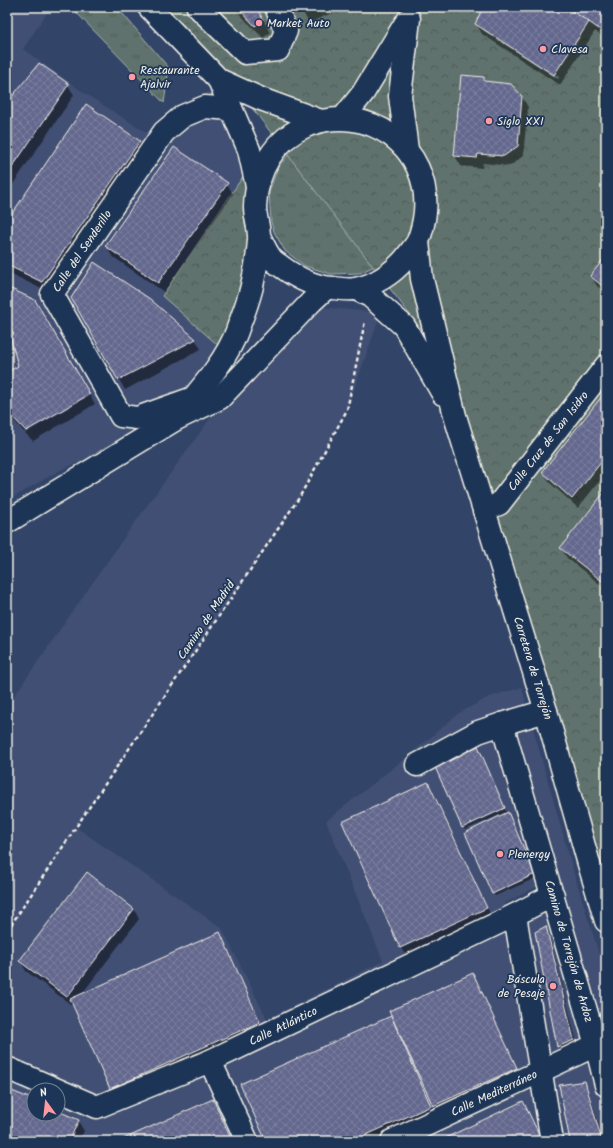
<svg xmlns="http://www.w3.org/2000/svg" width="613" height="1148" viewBox="0 0 613 1148" font-family="Kalam,sans-serif">
	<style>
		.built { fill: #414f73; fill-rule: evenodd }
		.grass { fill: url(#grass-tufts); stroke: #a9b2aa }
		.park { fill: url(#park-crowns); stroke: #a9b2aa }
		.shadow { fill: #0007; fill-rule: evenodd }
		.building { fill: url(#building-cross-hatch); stroke: #f4f1e8 }
		.lines { fill: none; stroke-linecap: round; stroke-linejoin: round }
		.minor-casing { stroke: #f4f1e8; stroke-width: 25 }
		.path { stroke: #f4f1e8; stroke-width: 2.5; stroke-dasharray: 4 3; stroke-linecap: butt }
		.minor { stroke: #1d3557; stroke-width: 22 }
		.poi-dot { fill: #ff9aa2; stroke: #1d3557; stroke-width: 1.5 }
		.labels { text-anchor: middle; stroke-width: 3.5; stroke-linejoin: round; paint-order: stroke }
		.poi-label { font-size: 12px; fill: #f4f1e8; stroke: #1d3557; text-anchor: start }
		.street-label { font-size: 12px; fill: #f4f1e8; stroke: #1d3557 }
	</style>
	<defs>
		<pattern id="grass-tufts" width="24" height="20" patternUnits="userSpaceOnUse"><rect width="24" height="20" fill="#5e726d"/><path d="M3 7l-1-3M5 7V3M7 7l1-3M15 17l-1-3M17 17v-4M19 17l1-3" fill="none" stroke="#525b58"/></pattern>
		<pattern id="park-crowns" width="20" height="18" patternUnits="userSpaceOnUse"><rect width="20" height="18" fill="#5e726d"/><path d="M2 6a3 3 0 1 1 6 0M12 15a3 3 0 1 1 6 0" fill="none" stroke="#525b58"/></pattern>
		<pattern id="building-cross-hatch" width="8" height="8" patternUnits="userSpaceOnUse"><rect width="8" height="8" fill="#64688e"/><path d="M0 0l8 8M0 8l8-8" fill="none" stroke="#7b7e9e"/></pattern>
	</defs>
	<rect width="100%" height="100%" fill="#324468"/>
	<filter id="ink" filterUnits="userSpaceOnUse"><feTurbulence type="fractalNoise" baseFrequency=".025" numOctaves="2"/><feDisplacementMap in="SourceGraphic" scale="8" xChannelSelector="R" yChannelSelector="G"/><feConvolveMatrix kernelMatrix="1 2 1 2 8 2 1 2 1" color-interpolation-filters="sRGB"/></filter>
	<g filter="url(#ink)">
		<g class="built">
			<polygon points="7,7 51,7 23,49 86,94 152,136 193,107 220,80 249,169 251,267 218,391 143,440 64,468 7,501"/>
			<path d="M321,307L381,313L347,410L299,498L76,827L222,928L267,1019L383,961L326,821L419,747L459,713L489,697L522,687L528,710L494,721L542,884L505,903L539,1141H7V706L125,536L224,399ZM34,1090H58V1114H34Z"/>
			<polygon points="533,728 573,870 606,976 606,1141 563,1141 528,921 561,902 513,734"/>
		</g>
		<g class="grass">
			<polygon points="71,7 117,7 169,68 164,103"/>
			<polygon points="298,144 381,263 360,273 331,274 305,266 285,251 274,232 271,222 269,192 278,167"/>
		</g>
		<g class="park">
			<polygon points="164,7 606,7 606,906 433,345 220,66"/>
			<polygon points="248,169 250,267 227,353 162,296"/>
		</g>
		<g class="shadow">
			<polygon points="233,7 257,7 270,33 263,38"/>
			<polygon points="300,7 345,7 309,23"/>
			<path d="M484,7H606V39L595,31L560,85L482,34L476,24ZM483,27L559,77L558,79L483,30Z"/>
			<polygon points="484,78 486,82 522,97 528,107 523,156 510,166 483,163 482,168 461,166 455,156"/>
			<polygon points="68,85 74,95 7,193 7,105"/>
			<polygon points="139,141 145,151 48,292 7,272 7,223"/>
			<polygon points="227,184 233,194 164,292 112,256 106,246"/>
			<polygon points="606,257 606,293 597,286 591,276"/>
			<polygon points="7,288 89,393 24,432 11,417 7,411 7,390 19,367 13,336 7,328"/>
			<polygon points="72,298 195,339 201,349 125,390"/>
			<polygon points="606,392 606,473 578,508 549,482 543,472"/>
			<polygon points="90,395 95,404 33,441 25,433"/>
			<polygon points="606,491 606,589 567,558 561,548"/>
			<polygon points="479,750 506,812 465,830 463,827"/>
			<polygon points="428,784 434,793 492,918 407,958 401,948 343,823"/>
			<polygon points="509,816 536,878 495,896 467,834"/>
			<polygon points="134,909 139,919 81,995 220,933 225,943 265,1032 117,1099 111,1089 74,1005 73,1006 26,971 20,961"/>
			<polygon points="545,928 549,934 578,1047 562,1053 558,1047"/>
			<polygon points="473,974 478,984 522,1078 439,1116 434,1106 405,1043 403,1044 436,1117 381,1141 267,1141 390,1018 398,1030 399,1030"/>
			<polygon points="585,1082 588,1089 604,1141 571,1141"/>
			<polygon points="7,1090 34,1102 34,1114 58,1114 58,1112 78,1121 84,1131 79,1141 7,1141"/>
			<polygon points="528,1112 542,1141 441,1141"/>
		</g>
		<g class="building">
			<polygon points="237,7 257,7 263,20 255,26"/>
			<polygon points="299,7 310,7 301,11"/>
			<polygon points="483,7 566,7 589,22 554,75 475,24"/>
			<polygon points="566,7 606,7 606,34 589,22"/>
			<polygon points="39,63 69,84 7,175 7,103"/>
			<polygon points="461,75 484,77 484,81 511,84 522,96 518,146 504,156 478,154 477,158 454,156"/>
			<polygon points="86,104 140,141 42,282 7,265 7,221"/>
			<polygon points="174,147 228,183 158,283 105,246"/>
			<polygon points="606,256 606,289 590,276"/>
			<polygon points="94,262 150,299 196,339 118,380 71,298"/>
			<polygon points="7,287 35,300 90,394 26,431 7,411 7,383 9,371 18,366 10,336 14,334 7,326"/>
			<polygon points="606,391 606,456 572,499 542,472"/>
			<polygon points="606,490 606,576 602,581 560,548"/>
			<polygon points="478,746 505,808 462,828 435,767"/>
			<polygon points="428,782 487,908 400,948 342,822"/>
			<polygon points="508,812 535,874 492,894 465,833"/>
			<polygon points="87,872 134,909 67,997 19,961"/>
			<polygon points="546,926 574,1040 557,1047 535,932"/>
			<polygon points="220,932 260,1022 110,1089 70,999"/>
			<polygon points="473,973 517,1068 433,1106 389,1011"/>
			<polygon points="391,1016 431,1106 353,1141 266,1141 240,1084"/>
			<polygon points="585,1081 602,1141 570,1141 559,1085"/>
			<polygon points="7,1089 34,1100 34,1114 58,1114 58,1111 79,1120 69,1141 7,1141"/>
			<polygon points="213,1099 232,1141 119,1141"/>
			<polygon points="523,1101 538,1132 539,1141 439,1141"/>
		</g>
		<g class="lines">
			<defs>
				<g id="minor">
					<polyline points="149,7 219,80 249,150 257,186"/>
					<polyline points="198,7 245,53 278,50 286,31 276,7"/>
					<polyline points="219,80 261,99 321,121"/>
					<polyline points="343,118 363,93 405,24"/>
					<polyline points="407,150 400,96 409,19"/>
					<polyline points="418,242 422,279 455,416 546,711 589,864 606,921"/>
					<polyline points="356,289 370,296 404,326 443,394"/>
					<polyline points="193,398 137,418 121,416 52,294 164,132 183,116 205,107 231,109"/>
					<path d="M176,419C197,393 226,362 237,331C243,314 250,298 253,281C256,268 258,254 259,240C260,229 255,218 255,207C256,171 274,139 308,125C368,102 431,147 425,212C424,222 422,231 418,241C415,247 409,253 405,259C393,273 374,286 355,289C348,290 340,289 333,288C314,287 297,278 282,267C278,264 273,261 271,258C266,252 263,244 260,238"/>
					<polyline points="484,510 499,504 606,366"/>
					<polyline points="7,522 176,419 220,398 312,301 326,288"/>
					<polyline points="546,711 502,724 596,1045 606,1085"/>
					<polyline points="417,765 478,732 502,724"/>
					<polyline points="515,915 552,1141"/>
					<polyline points="210,1061 247,1141"/>
					<polyline points="7,1068 97,1107 210,1061 515,915 553,895"/>
					<polyline points="392,1141 596,1045"/>
				</g>
			</defs>
			<use href="#minor" class="minor-casing"/>
			<polyline class="path" points="7,931 76,827 299,498 347,410 365,321"/>
			<use href="#minor" class="minor"/>
		</g>
	</g>
	<g class="poi-dot">
		<circle cx="259" cy="23" r="4"/>
		<circle cx="543" cy="49" r="4"/>
		<circle cx="132" cy="77" r="4"/>
		<circle cx="489" cy="121" r="4"/>
		<circle cx="500" cy="854" r="4"/>
		<circle cx="553" cy="986" r="4"/>
	</g>
	<g class="labels">
		<g class="poi-label">
			<text x="267" y="27">Market Auto</text>
			<text x="551" y="53">Clavesa</text>
			<text x="140" y="74">Restaurante<tspan x="140" dy="14">Ajalvir</tspan></text>
			<text x="497" y="125">Siglo XXI</text>
			<text x="508" y="858">Plenergy</text>
			<text x="545" y="983" text-anchor="end">Báscula<tspan x="545" dy="14">de Pesaje</tspan></text>
		</g>
		<g class="street-label">
			<text transform="translate(82 251) rotate(-56)" y="4">Calle del Senderillo</text>
			<text transform="translate(548 441) rotate(-52)" y="4">Calle Cruz de San Isidro</text>
			<text transform="translate(206 620) rotate(-56)" y="4">Camino de Madrid</text>
			<text transform="translate(533 668) rotate(73)" y="4">Carretera de Torrejón</text>
			<text transform="translate(569 951) rotate(74)" y="4">Camino de Torrejón de Ardoz</text>
			<text transform="translate(283 1026) rotate(-26)" y="4">Calle Atlántico</text>
			<text transform="translate(494 1093) rotate(-25)" y="4">Calle Mediterráneo</text>
		</g>
	</g>
	<rect width="613" height="1148" fill="none" stroke="#1d3557" stroke-width="24"/>
	<rect x="12" y="12" width="589" height="1124" fill="none" stroke="#f4f1e8" stroke-width="1.5" filter="url(#ink)"/>
	<g transform="translate(46 1102) rotate(345)"><circle r="19" fill="#1d3557" stroke="#738091"/>
	<path d="M0-3L7 15L0 10L-7 15Z" fill="#ff9aa2"/>
	<text y="-6" font-size="11" font-weight="bold" text-anchor="middle" fill="#f4f1e8">N</text>
	</g>
</svg>
